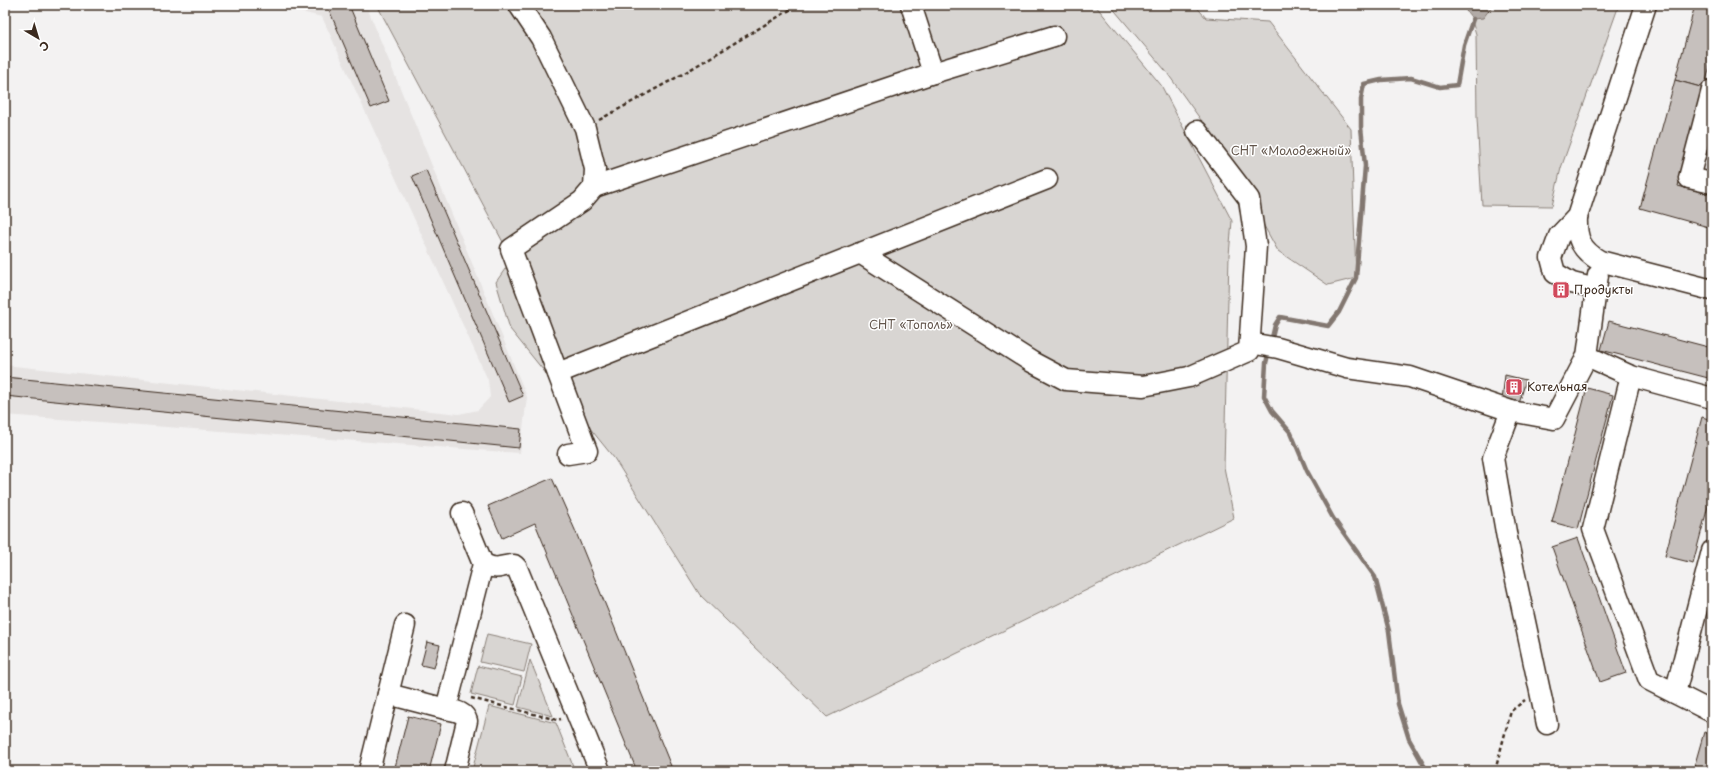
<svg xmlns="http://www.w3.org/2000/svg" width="1717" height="776" viewBox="0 0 1717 776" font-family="'Playpen Sans',sans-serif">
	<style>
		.built { fill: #e6e3e2 }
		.green { fill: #d8d5d2; stroke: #8a8078 }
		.water { fill: #b2aba7; stroke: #827770 }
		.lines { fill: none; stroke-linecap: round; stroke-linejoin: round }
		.stream { stroke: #827770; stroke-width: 4.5 }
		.building { fill: #c6c0bd; stroke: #3b2a1e }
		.minor-casing { stroke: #3b2a1e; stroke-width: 23 }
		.path { stroke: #3b2a1e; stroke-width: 2.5; stroke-dasharray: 4 3; stroke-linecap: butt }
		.minor { stroke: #fff; stroke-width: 20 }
		.labels { text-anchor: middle; stroke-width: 3; stroke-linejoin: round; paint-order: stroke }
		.park-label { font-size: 12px; fill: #62554b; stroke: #fff }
		.poi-label { font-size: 12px; fill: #3b2a1e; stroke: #fff; text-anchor: start }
	</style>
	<rect width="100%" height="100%" fill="#f3f2f2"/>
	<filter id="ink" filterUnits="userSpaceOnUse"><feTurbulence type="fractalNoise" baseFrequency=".025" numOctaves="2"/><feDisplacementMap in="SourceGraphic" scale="8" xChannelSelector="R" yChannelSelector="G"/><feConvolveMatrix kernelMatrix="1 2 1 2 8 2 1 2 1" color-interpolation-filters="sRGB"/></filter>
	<g filter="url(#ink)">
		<polygon class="built" points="272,5 366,5 527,397 520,453 5,415 5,365 459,414 478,410 490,397 488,380 322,17"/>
		<g class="green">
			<polygon points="377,5 1095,5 1161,85 1232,221 1229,255 1224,467 1234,518 827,717 700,595 614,458 510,329 496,282 512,259"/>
			<polygon points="1110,5 1195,5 1206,18 1268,22 1351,129 1356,278 1328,285 1278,251 1219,145 1165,70"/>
			<polygon points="1467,5 1619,5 1561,168 1552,206 1482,205 1477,118 1476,34"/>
			<polygon points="487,634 531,644 524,672 480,662"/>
			<polygon points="530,660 553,716 518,707"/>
			<polygon points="478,666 522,677 515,705 471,694"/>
			<polygon points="489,706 556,723 575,771 472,771"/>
		</g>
		<polygon class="water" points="1466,5 1493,5 1483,18 1473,19 1466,11"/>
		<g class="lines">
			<g class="stream">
				<polyline points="1271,342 1275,325 1280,317 1328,326 1339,312 1356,278 1365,166 1361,127 1361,99 1364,84 1381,80 1411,78 1440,87 1457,85 1464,45 1473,19"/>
				<polyline points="1269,351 1266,363 1264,396 1272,411 1291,433 1307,471 1333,518 1375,577 1389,631 1398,704 1409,739 1427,771"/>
			</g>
		</g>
		<g class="building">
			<polygon points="327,5 349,5 389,101 371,108"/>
			<polygon points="1695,5 1712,5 1712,59 1704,88 1675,80"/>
			<polygon points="1675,80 1704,88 1678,186 1712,195 1712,228 1640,208"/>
			<polygon points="426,170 523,396 509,402 412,176"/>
			<polygon points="1558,286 1566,289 1564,293 1556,290"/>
			<polygon points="1609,321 1712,348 1712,379 1601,350"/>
			<polygon points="1505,375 1526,380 1519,404 1502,401"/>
			<polygon points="5,377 521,429 519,448 5,396"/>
			<polygon points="1587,388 1613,395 1578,529 1552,522"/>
			<polygon points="1702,417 1712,420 1712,491 1693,563 1665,556"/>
			<polygon points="552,478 575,530 673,771 637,771 535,523 502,538 488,506"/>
			<polygon points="1578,538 1626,673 1600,682 1552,547"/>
			<polygon points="427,642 440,645 434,668 421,665"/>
			<polygon points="408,716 441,724 429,771 394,771"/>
			<polygon points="1704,732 1712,735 1712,771 1693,771"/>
		</g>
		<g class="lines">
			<defs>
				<g id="minor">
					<polyline points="519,5 541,38 585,128 595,169 594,187 582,201 511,249 587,451 568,454"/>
					<polyline points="911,5 933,73"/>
					<polyline points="1712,90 1689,178 1712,183"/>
					<polyline points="594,187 933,73 1054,36"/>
					<path d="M1577,217C1576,239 1581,250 1600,261L1712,290"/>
					<polyline points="860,253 1032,362 1066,380 1143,386 1189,377 1249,351 1256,246 1249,199 1197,131"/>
					<polyline points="1598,275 1587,356 1631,376"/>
					<polyline points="1596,289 1572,283 1555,273 1551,258 1559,236 1577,217 1646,5"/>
					<polyline points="1250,343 1278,348 1347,368 1410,377 1511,411"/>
					<polyline points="558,373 1047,179"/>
					<polyline points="1712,398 1631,376 1593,529 1649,680 1712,712"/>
					<path d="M483,564C500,571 499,565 514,565L517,568L600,771"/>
					<polyline points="1675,693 1712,551"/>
					<polyline points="388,694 405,625"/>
					<path d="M446,709C454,711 464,711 467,721L455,771"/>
					<polyline points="1547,724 1507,538 1493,458 1511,411 1554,419 1587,356"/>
					<polyline points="369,771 388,694 446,709 483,564 462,513"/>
				</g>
			</defs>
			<use href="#minor" class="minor-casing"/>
			<g class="path">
				<polyline points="599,120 681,75 798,5"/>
				<polyline points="471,698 557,720 561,719"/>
				<polyline points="1495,771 1511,711 1525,700"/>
			</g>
			<use href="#minor" class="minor"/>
		</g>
	</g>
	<defs>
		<symbol id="building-square" viewBox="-11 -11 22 22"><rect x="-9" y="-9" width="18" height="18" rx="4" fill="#d1495b" stroke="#fff"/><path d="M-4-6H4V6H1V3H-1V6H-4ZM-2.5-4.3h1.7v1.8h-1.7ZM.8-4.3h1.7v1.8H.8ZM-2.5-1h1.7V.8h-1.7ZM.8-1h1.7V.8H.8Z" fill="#fff"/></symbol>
	</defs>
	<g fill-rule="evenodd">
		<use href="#building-square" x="1551" y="280" width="20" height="20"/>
		<use href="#building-square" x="1504" y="377" width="20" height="20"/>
	</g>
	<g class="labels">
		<g class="park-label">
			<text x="1291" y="155">СНТ «Молодежный»</text>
			<text x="911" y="329">СНТ «Тополь»</text>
		</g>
		<g class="poi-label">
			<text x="1574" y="294">Продукты</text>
			<text x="1527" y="391">Котельная</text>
		</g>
	</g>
	<rect width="1717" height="776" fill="none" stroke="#fff" stroke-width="20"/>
	<rect x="10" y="10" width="1697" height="756" fill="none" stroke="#3b2a1e" stroke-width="1.5" filter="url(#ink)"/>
	<g transform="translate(38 38) rotate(142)" stroke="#ffffff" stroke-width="3" paint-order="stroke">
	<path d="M0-3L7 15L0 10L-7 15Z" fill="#3b2a1e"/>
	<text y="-6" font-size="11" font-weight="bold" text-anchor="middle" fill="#3b2a1e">С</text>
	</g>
</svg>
